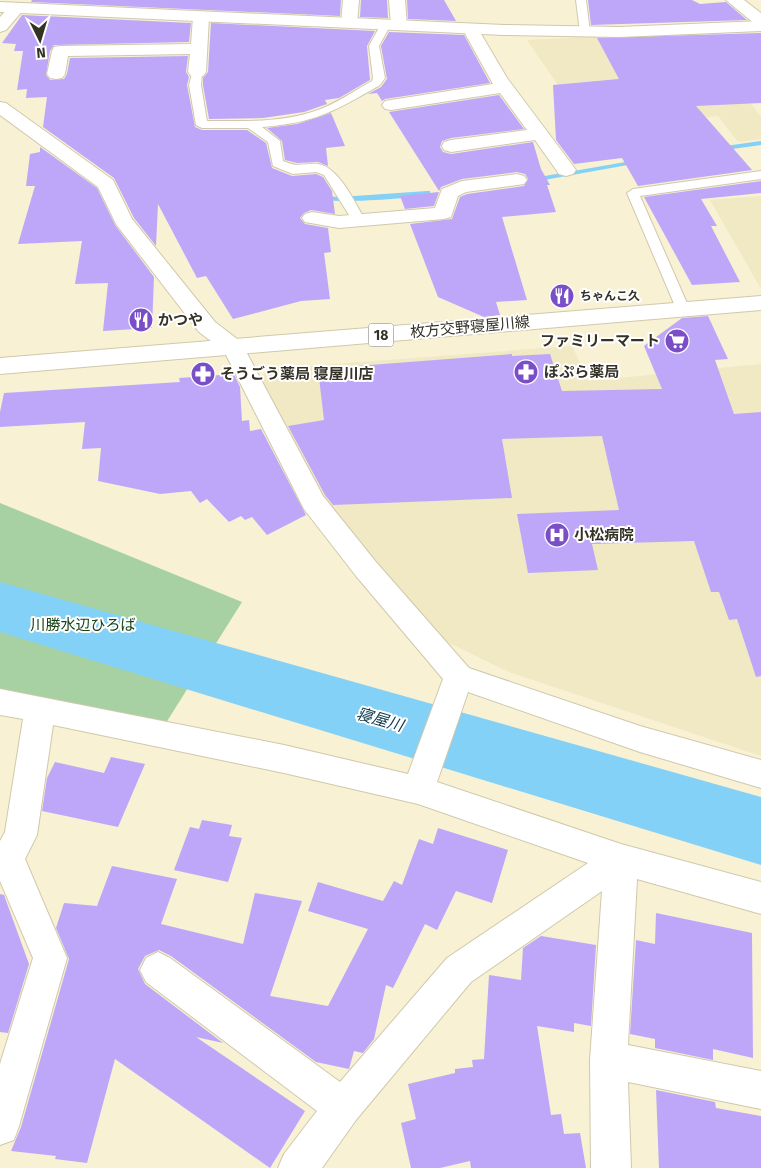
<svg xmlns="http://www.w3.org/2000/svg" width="761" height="1168" viewBox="0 0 761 1168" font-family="'Fira Sans','Noto Sans JP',sans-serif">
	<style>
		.built { fill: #f0e9c3 }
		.green { fill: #a7d1a3 }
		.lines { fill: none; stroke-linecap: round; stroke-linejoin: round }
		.stream { fill: #84d1f8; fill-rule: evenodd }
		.river { fill: #84d1f8; fill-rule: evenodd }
		.building { fill: #bea7f9 }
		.service-casing { stroke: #cfc9ac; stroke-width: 2 }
		.minor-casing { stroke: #cfc9ac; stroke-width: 2 }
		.tertiary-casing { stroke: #cfc9ac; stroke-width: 2 }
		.primary-casing { stroke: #cfc9ac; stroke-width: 2 }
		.trunk-casing { stroke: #cfc9ac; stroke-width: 2 }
		.service { fill: #fff; fill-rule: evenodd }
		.minor { fill: #fff; fill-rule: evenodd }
		.tertiary { fill: #fff; fill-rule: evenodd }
		.primary { fill: #fff; fill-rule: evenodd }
		.trunk { fill: #fff; fill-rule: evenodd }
		.labels { text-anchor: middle; stroke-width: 4; stroke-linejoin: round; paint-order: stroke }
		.far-poi-label { font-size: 12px; font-weight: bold; fill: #343226; stroke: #fff; text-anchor: start }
		.shield { fill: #fff; stroke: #717067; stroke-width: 1 }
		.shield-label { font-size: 14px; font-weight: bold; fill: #343226 }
		.poi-label { font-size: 15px; font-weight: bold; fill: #343226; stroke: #fff; text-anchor: start }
		.street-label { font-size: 15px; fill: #343226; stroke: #fff }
		.park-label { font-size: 15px; fill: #154114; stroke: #fff }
		.water-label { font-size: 16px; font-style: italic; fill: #09384b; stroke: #fff }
	</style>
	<rect width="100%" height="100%" fill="#f8f1d3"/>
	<g class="built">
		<polygon points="700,31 734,83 761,117 761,139 738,142 718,116 589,130 527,40"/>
		<polygon points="761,196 761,287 760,287 710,200"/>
		<polygon points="572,346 588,381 761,364 761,756 509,672 443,640 326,502 261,378 267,369"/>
	</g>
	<polygon class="green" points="0,503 242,602 164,726 0,692"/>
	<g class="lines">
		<g class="stream">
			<polygon points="761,141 761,145 718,151 715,149 718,147"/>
			<polygon points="637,160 639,161 639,163 533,182 529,180 533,178"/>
			<path d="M427,191H430V195C413,198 328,205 317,198L321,196L340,197Z"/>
		</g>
		<polygon class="river" points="0,582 761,797 761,865 0,632"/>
	</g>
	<g class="building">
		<polygon points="32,0 341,0 340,16 31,2"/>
		<polygon points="361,0 387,0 388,18 360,17"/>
		<polygon points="407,0 444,0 456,21 408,19"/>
		<polygon points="588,0 692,0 700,4 726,2 747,20 591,25"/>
		<polygon points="22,15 191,23 189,42 54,45 50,51 46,75 50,80 64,79 67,74 70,58 188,56 186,72 189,77 187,85 195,127 202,130 247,130 266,143 272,168 292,176 316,174 323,177 332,191 335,214 311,210 304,213 300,218 305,224 328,228 331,252 324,253 330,299 301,301 233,319 206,276 197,278 158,204 156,246 134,218 114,178 43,127 47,97 26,98 27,89 17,90 23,51 14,51 16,44 2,43"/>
		<polygon points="211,23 375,31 367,46 370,80 339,98 325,100 327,104 304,112 263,118 209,119 203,85 203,78 208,72"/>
		<polygon points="389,32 464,35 490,83 385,99 382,101 377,93 368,94 381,87 387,79 381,46"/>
		<polygon points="761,33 761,103 696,106 752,170 638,186 622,158 574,164 556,140 553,85 619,79 597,38"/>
		<polygon points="499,95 524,129 451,138 442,141 440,147 443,152 451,154 533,142 541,169 550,185 547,185 556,212 502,217 527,300 496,302 500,315 484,317 438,297 410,224 452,219 460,197 467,194 524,186 528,179 525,174 517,172 462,179 441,187 439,191 389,112"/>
		<polygon points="331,113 345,146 326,148 328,166 318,162 297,163 285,160 282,141 267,128 297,124"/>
		<polygon points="40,147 97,188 115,225 154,277 152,328 103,331 108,283 75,284 82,241 18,244 35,186 26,186 30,154 40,152"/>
		<polygon points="761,181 761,193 701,199 717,226 711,226 740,282 692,285 644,197"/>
		<polygon points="439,192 434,206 405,209 400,196"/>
		<polygon points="708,316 728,359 715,360 734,414 761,412 761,676 756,677 737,619 729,620 719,592 711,592 694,541 592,544 598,570 528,573 517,514 619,510 602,436 502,439 512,498 333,505 325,495 288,426 324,420 318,369 512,354 512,356 550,354 562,391 662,389 644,346 682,318"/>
		<polygon points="234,374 240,387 242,421 249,420 250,431 261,429 306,515 267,535 252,517 245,520 241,516 229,522 207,499 200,503 191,491 160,494 98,481 101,448 82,449 85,422 0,427 0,412 4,393 180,382 179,378"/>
		<polygon points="111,757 145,764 118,827 42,811 47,778 55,762 104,773"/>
		<polygon points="202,820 232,825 229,836 242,838 228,882 174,870 190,827 199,829"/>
		<polygon points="438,828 508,850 492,903 456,891 437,930 425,924 393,988 386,985 374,1039 363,1053 354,1051 349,1069 316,1062 171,956 159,950 145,956 138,969 145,984 223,1043 196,1037 305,1111 270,1168 115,1059 87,1163 55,1159 56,1156 11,1151 21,1127 69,959 56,928 64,903 97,906 112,866 177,879 161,924 243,944 255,893 302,901 270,996 328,1006 368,929 308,911 318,882 383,901 394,881 402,885 419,839 433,844"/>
		<polygon points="0,894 4,895 29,964 8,1033 0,1032"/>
		<polygon points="656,913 752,933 753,1058 713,1049 713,1060 655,1048 655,1039 630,1034 636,940 655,944"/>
		<polygon points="541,936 596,945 591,1026 574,1023 574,1032 537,1026 551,1115 561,1114 564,1134 580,1133 586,1168 471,1168 470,1161 440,1168 411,1168 401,1123 416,1119 408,1084 455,1073 455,1069 473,1067 472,1060 484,1059 489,975 521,980 523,948"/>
		<polygon points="656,1090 715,1102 716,1108 761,1116 761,1168 659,1168"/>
	</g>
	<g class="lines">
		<defs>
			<g id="service">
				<polygon points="576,0 586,0 590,32 589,34 581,34 580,32"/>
				<path d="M385,23L390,26L379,46L385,78L380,85C335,111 315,123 262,127L280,141L283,161C299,168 302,163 318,164C339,167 355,203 365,220L364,223H354L324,175L316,172L293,174L273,166L268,142L248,128H202L196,125L189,85L193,70L197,69L202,72L201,85L207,121C244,121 283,123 318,110C337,103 354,91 372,81L373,78L369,46L381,24Z"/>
				<polygon points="761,171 761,179 640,196 690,310 688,313 678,313 627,193 633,189"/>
			</g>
			<g id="minor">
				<polygon points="343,0 359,0 357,24 355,27 343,27 341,24"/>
				<polygon points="389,0 405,0 407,26 405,29 393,29 391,26"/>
				<polygon points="17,3 23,5 25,8 6,30 0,32 0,17 11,5"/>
				<polygon points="201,12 207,14 209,17 206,72 203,76 197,77 191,76 188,72 190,54 68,56 65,74 62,78 56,79 50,78 47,74 52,51 54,47 60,46 191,44 193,17 195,14"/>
				<polygon points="471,25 477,27 507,78 576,170 573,174 566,176 559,174 535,140 451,152 444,150 442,146 444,142 451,140 527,130 500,93 391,110 385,109 382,105 385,101 391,100 493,84 463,30 465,27"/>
				<polygon points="0,102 6,103 113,180 132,219 215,322 241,342 323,496 376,562 469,668 640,726 761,760 761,788 640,752 468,692 437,782 621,844 761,882 761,914 637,879 628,1045 761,1071 761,1109 628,1082 631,1168 591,1168 590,1060 602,891 471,982 356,1120 322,1168 278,1168 284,1154 317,1111 146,982 140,970 146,958 158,952 170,958 340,1082 447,958 588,863 418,804 284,773 53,725 37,835 25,859 67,958 19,1126 14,1140 0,1145 0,1064 33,958 0,881 0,841 5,832 23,719 0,715 0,689 284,745 408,774 443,679 356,576 304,509 224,351 199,332 116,224 98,187 0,115"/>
				<polygon points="517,174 524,176 527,180 524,184 466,192 458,196 451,217 444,219 339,228 305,222 302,218 305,214 312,212 339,216 435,208 442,189 462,181"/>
			</g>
			<polygon id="tertiary" points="0,2 504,25 619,27 761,21 761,31 619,37 504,35 0,12"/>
			<polygon id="primary" points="761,296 761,310 0,374 0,358"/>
			<polygon id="trunk" points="726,0 744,0 761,13 761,26 755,24"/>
		</defs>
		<use href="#service" class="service-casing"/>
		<use href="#minor" class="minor-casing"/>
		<use href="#tertiary" class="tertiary-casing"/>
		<use href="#primary" class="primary-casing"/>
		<use href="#trunk" class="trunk-casing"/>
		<use href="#service" class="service"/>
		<use href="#minor" class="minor"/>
		<use href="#tertiary" class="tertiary"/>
		<use href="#primary" class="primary"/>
		<use href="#trunk" class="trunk"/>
	</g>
	<defs>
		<symbol id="restaurant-disc" viewBox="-11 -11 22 22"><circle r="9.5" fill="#794ec7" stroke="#fff"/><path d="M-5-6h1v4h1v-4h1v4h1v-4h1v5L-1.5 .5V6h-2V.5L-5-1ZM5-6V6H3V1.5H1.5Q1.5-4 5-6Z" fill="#fff"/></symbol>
		<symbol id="supermarket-disc" viewBox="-11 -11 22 22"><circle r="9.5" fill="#794ec7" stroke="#fff"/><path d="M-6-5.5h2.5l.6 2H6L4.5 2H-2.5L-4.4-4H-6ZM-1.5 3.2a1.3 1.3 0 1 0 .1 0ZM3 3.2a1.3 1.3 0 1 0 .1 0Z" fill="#fff"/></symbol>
		<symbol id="pharmacy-disc" viewBox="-11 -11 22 22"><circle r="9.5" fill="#794ec7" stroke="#fff"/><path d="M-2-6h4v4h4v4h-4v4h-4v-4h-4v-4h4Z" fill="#fff"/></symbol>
		<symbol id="hospital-disc" viewBox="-11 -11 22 22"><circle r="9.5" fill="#794ec7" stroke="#fff"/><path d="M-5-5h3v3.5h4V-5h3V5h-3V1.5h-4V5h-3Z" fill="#fff"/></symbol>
	</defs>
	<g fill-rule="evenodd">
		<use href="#restaurant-disc" x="548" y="282" width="28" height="28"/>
		<use href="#restaurant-disc" x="127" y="306" width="28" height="28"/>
		<use href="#supermarket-disc" x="663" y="327" width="28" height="28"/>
		<use href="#pharmacy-disc" x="512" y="358" width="28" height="28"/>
		<use href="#pharmacy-disc" x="189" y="360" width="28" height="28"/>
		<use href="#hospital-disc" x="543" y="521" width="28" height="28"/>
	</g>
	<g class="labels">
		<g class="far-poi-label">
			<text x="580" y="300">ちゃんこ久</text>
		</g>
		<rect class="shield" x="368.5" y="323.5" width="25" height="23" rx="4"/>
		<g class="shield-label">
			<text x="381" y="340">18</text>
		</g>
		<g class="poi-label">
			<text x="158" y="325">かつや</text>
			<text x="660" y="346" text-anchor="end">ファミリーマート</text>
			<text x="544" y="377">ぽぷら薬局</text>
			<text x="220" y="379">そうごう薬局 寝屋川店</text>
			<text x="574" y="540">小松病院</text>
		</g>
		<g class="street-label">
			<text transform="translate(470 327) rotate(-5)" y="5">枚方交野寝屋川線</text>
		</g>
		<g class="park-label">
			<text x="83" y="630">川勝水辺ひろば</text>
		</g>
		<g class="water-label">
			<text transform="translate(380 719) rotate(16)" y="6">寝屋川</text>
		</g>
	</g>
	<g transform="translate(40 40) rotate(175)" stroke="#ffffff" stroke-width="4" paint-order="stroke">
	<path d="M0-4L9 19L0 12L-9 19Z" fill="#343226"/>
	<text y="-8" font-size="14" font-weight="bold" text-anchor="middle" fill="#343226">N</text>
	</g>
</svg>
